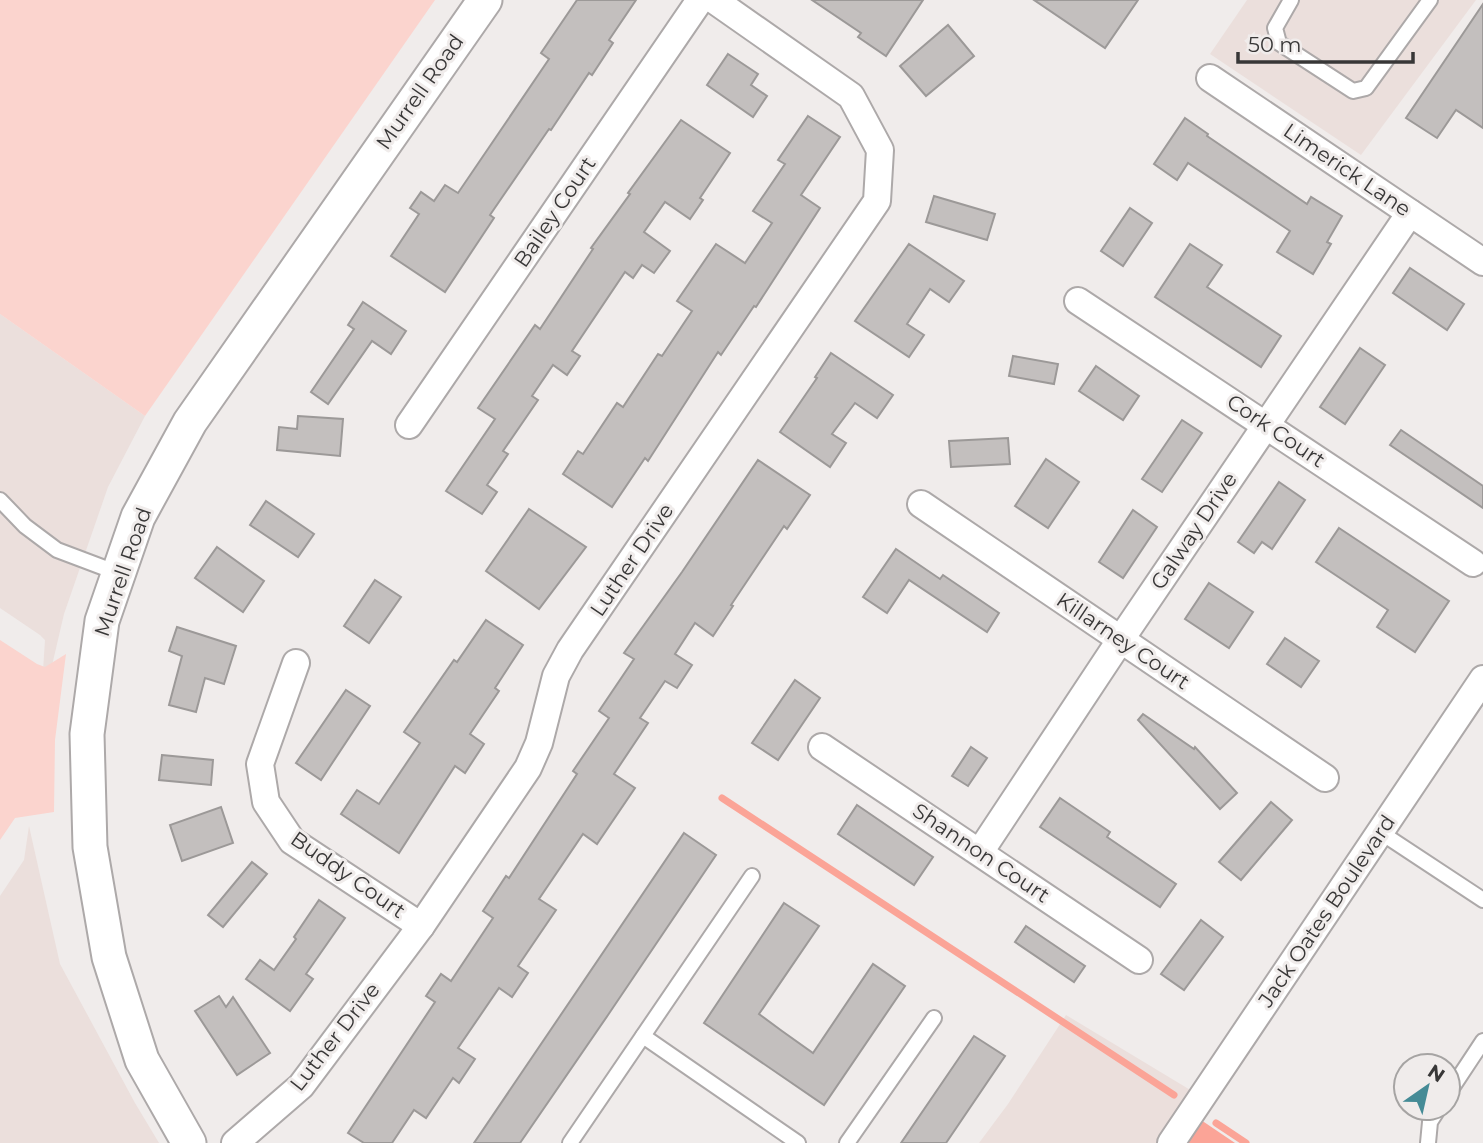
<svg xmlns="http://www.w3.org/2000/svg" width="1483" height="1143" viewBox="0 0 1483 1143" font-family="Montserrat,sans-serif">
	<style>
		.built { fill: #ebdfdc }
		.green { fill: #fbd4ce }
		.water { fill: #fba497 }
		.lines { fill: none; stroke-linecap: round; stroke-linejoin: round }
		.stream { stroke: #fba497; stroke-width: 7 }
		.building { fill: #c3bfbe; stroke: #9c9998; stroke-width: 2 }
		.service-casing { stroke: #ada9a9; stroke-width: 18 }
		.minor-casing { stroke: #ada9a9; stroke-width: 30 }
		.tertiary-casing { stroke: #ada9a9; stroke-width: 37 }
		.service { stroke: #fff; stroke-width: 14 }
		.minor { stroke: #fff; stroke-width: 26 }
		.tertiary { stroke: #fff; stroke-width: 33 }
		.labels { text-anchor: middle; stroke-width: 6; stroke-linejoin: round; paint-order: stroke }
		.street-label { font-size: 21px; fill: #383737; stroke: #f0eceb }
	</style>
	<rect width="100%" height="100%" fill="#f0eceb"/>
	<g class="built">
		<polygon points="1247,0 1476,0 1361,155 1210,54"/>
		<polygon points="0,314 145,416 108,487 64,614 40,717 45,640 40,635 0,608"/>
		<polygon points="29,826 60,964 135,1103 159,1143 0,1143 0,896 24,860"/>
		<polygon points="1066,1015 1192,1091 1157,1143 979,1143 1008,1104"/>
	</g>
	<g class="green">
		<polygon points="0,0 435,0 145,416 0,314"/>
		<polygon points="0,640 37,664 45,667 66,654 55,740 54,812 15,818 0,840"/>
	</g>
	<polygon class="water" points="1201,1120 1235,1143 1186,1143"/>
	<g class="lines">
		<g class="stream">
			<polyline points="722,798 1174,1095"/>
			<polyline points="1216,1123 1246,1143"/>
		</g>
	</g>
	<g class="building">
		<polygon points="577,0 636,0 609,40 613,43 592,75 589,73 551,130 549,129 490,215 494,218 445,292 391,256 419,214 410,208 421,192 434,201 445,185 458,193 549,59 541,53"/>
		<polygon points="812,0 923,0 886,56 858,37 861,33"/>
		<polygon points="1034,0 1138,0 1105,48"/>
		<polygon points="1483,4 1483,128 1456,110 1437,138 1406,118"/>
		<polygon points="948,25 974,56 926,96 900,66"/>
		<polygon points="728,54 758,74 751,85 767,96 753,117 707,85"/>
		<polygon points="808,116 840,137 801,195 820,208 756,307 754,306 721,355 718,352 648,461 645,458 612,507 563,474 578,451 583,454 617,403 623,407 658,354 662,356 692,311 677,301 716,244 745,263 772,223 753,211 785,164 778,160"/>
		<polygon points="1185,118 1208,134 1207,136 1307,204 1311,197 1342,216 1327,242 1331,244 1313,274 1277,252 1290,231 1188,163 1177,180 1154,164"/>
		<polygon points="681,120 730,153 700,198 703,200 690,219 665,202 644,232 670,251 654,273 642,265 633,278 625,272 572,351 580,356 567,375 553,365 532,396 538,400 503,451 508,454 487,485 497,492 482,514 446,491 495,419 478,408 535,325 540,329 593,249 591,248 630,194 628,193"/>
		<polygon points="934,196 995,214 987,240 926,222"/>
		<polygon points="1130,208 1152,223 1123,266 1101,251"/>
		<polygon points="909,244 964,281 949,302 930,289 907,324 924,335 909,357 855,321"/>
		<polygon points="1190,244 1222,265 1207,287 1281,336 1261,367 1155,297"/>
		<polygon points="1410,268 1464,304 1447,330 1393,293"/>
		<polygon points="363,302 406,331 391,354 372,341 328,404 311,392 354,329 348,325"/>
		<polygon points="1360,348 1385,365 1345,424 1320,407"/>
		<polygon points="831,353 893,395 877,418 855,403 832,434 846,443 830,467 780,432 817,378 815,377"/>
		<polygon points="1013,356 1058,364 1054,384 1009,376"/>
		<polygon points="1096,366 1139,396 1123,420 1079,391"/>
		<polygon points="298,416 343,419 340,456 277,450 279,427 297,429"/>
		<polygon points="1182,420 1202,433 1162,492 1142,479"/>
		<polygon points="1401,430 1483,486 1483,508 1390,445"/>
		<polygon points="1008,438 1010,464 951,467 949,441"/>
		<polygon points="1046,459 1079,482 1048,528 1015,506"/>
		<polygon points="758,460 810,495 787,529 784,526 731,605 733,606 713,636 695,623 675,654 692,665 677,688 665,681 640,718 648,723 614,774 635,788 597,844 583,834 539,899 556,910 518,966 528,973 512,997 499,988 458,1048 475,1059 459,1083 453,1078 426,1118 414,1110 392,1143 364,1143 348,1133 435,1002 426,996 441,974 451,981 493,918 483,911 506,876 509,878 577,774 573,771 609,718 599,711 634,659 624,653 682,572"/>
		<polygon points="1279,482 1305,500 1272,549 1262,542 1254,553 1238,542"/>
		<polygon points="266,501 314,534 298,557 250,525"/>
		<polygon points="529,509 586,547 539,609 486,571"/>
		<polygon points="1133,510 1157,527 1123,578 1099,562"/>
		<polygon points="1339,528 1449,601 1415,652 1377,627 1388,610 1316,562"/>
		<polygon points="217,547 264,581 243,612 195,578"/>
		<polygon points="896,549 940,579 943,575 999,613 987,632 909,580 887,613 863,597"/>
		<polygon points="375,580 401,597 369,643 344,626"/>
		<polygon points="1209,583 1253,612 1229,648 1185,619"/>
		<polygon points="486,620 523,645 495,688 499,691 470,734 484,744 465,773 455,766 399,853 341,814 357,790 379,804 420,743 404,732 454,660 457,662"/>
		<polygon points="177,627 236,646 224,684 205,678 196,712 169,705 182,656 169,651"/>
		<polygon points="1285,638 1319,661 1301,687 1267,664"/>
		<polygon points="795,680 820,698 778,760 752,743"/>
		<polygon points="346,690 370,706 321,780 296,763"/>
		<polygon points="1143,714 1194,749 1195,747 1237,793 1220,809 1138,720"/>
		<polygon points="971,747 987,758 968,786 952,776"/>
		<polygon points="162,755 213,760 211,785 159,780"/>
		<polygon points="1060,798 1110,832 1107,837 1176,884 1160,907 1040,827"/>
		<polygon points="1271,802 1292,820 1241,880 1219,862"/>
		<polygon points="857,805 933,857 914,885 838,834"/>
		<polygon points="221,807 233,843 182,861 170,825"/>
		<polygon points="684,833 716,855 608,1015 520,1143 474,1143"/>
		<polygon points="252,862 267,874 223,927 208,915"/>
		<polygon points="319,900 345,918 306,974 313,979 290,1011 246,979 260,960 274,970 296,939 294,937"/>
		<polygon points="784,903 819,926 759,1014 782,1031 813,1053 873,964 905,986 824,1105 704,1023"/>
		<polygon points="1201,920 1223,937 1184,990 1161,974"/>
		<polygon points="1026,926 1085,966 1074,982 1015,942"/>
		<polygon points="219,996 226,1007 233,997 270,1053 237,1075 195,1011"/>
		<polygon points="974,1036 1005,1056 946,1143 901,1143"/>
	</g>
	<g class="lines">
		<defs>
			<g id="service">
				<polyline points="1291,0 1275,28 1279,43 1353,91 1366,88 1430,0"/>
				<polyline points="0,500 25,526 57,550 118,573"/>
				<polyline points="1380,832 1483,900"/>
				<polyline points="643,1036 798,1143"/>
				<polyline points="1448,1094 1483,1041"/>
				<polyline points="570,1143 752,876"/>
				<polyline points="847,1143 934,1018"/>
				<polyline points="1428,1143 1430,1122 1439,1108"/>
			</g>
			<g id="minor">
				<polyline points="1210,78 1483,262"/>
				<polyline points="1078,301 1473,563"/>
				<polyline points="409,425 700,0"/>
				<polyline points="921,504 1325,778"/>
				<polyline points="296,663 260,764 266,802 292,841 421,926"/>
				<polyline points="822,747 1139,960"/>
				<polyline points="980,852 1121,639 1410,213"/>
				<polyline points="235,1143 301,1086 421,926 528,768 539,743 556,676 570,650 877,201 880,150 851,96 714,0"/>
				<polyline points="1171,1143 1483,679"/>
			</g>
			<polyline id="tertiary" points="189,1143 142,1060 109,957 90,847 87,734 102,621 138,517 190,422 485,0"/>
		</defs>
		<use href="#service" class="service-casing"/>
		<use href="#minor" class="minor-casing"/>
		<use href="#tertiary" class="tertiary-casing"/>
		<use href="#service" class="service"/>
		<use href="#minor" class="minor"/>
		<use href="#tertiary" class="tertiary"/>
	</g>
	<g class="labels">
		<g class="street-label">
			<text transform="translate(420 92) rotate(-55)" y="7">Murrell Road</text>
			<text transform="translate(1347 170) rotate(34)" y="7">Limerick Lane</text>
			<text transform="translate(555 212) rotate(-56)" y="7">Bailey Court</text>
			<text transform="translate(1276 431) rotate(34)" y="7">Cork Court</text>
			<text transform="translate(1194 531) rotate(-56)" y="7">Galway Drive</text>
			<text transform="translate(632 560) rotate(-56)" y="7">Luther Drive</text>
			<text transform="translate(123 572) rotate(-71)" y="7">Murrell Road</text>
			<text transform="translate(1123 641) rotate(34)" y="7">Killarney Court</text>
			<text transform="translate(981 853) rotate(34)" y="7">Shannon Court</text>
			<text transform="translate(348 875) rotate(35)" y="7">Buddy Court</text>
			<text transform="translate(1327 911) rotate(-56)" y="7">Jack Oates Boulevard</text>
			<text transform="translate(335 1037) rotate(-52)" y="7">Luther Drive</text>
		</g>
	</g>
	<g transform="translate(1427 1087) rotate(34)"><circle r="33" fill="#f0eceb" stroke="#a6a4a3" stroke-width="2"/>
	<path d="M0-5L12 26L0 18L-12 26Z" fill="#458b96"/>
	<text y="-10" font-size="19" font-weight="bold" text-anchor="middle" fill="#383737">N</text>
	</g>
	<path d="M1238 52v10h175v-10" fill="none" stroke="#383737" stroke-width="3.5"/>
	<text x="1248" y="52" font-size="21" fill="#383737" stroke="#f0eceb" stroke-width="5" paint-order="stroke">50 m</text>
</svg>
